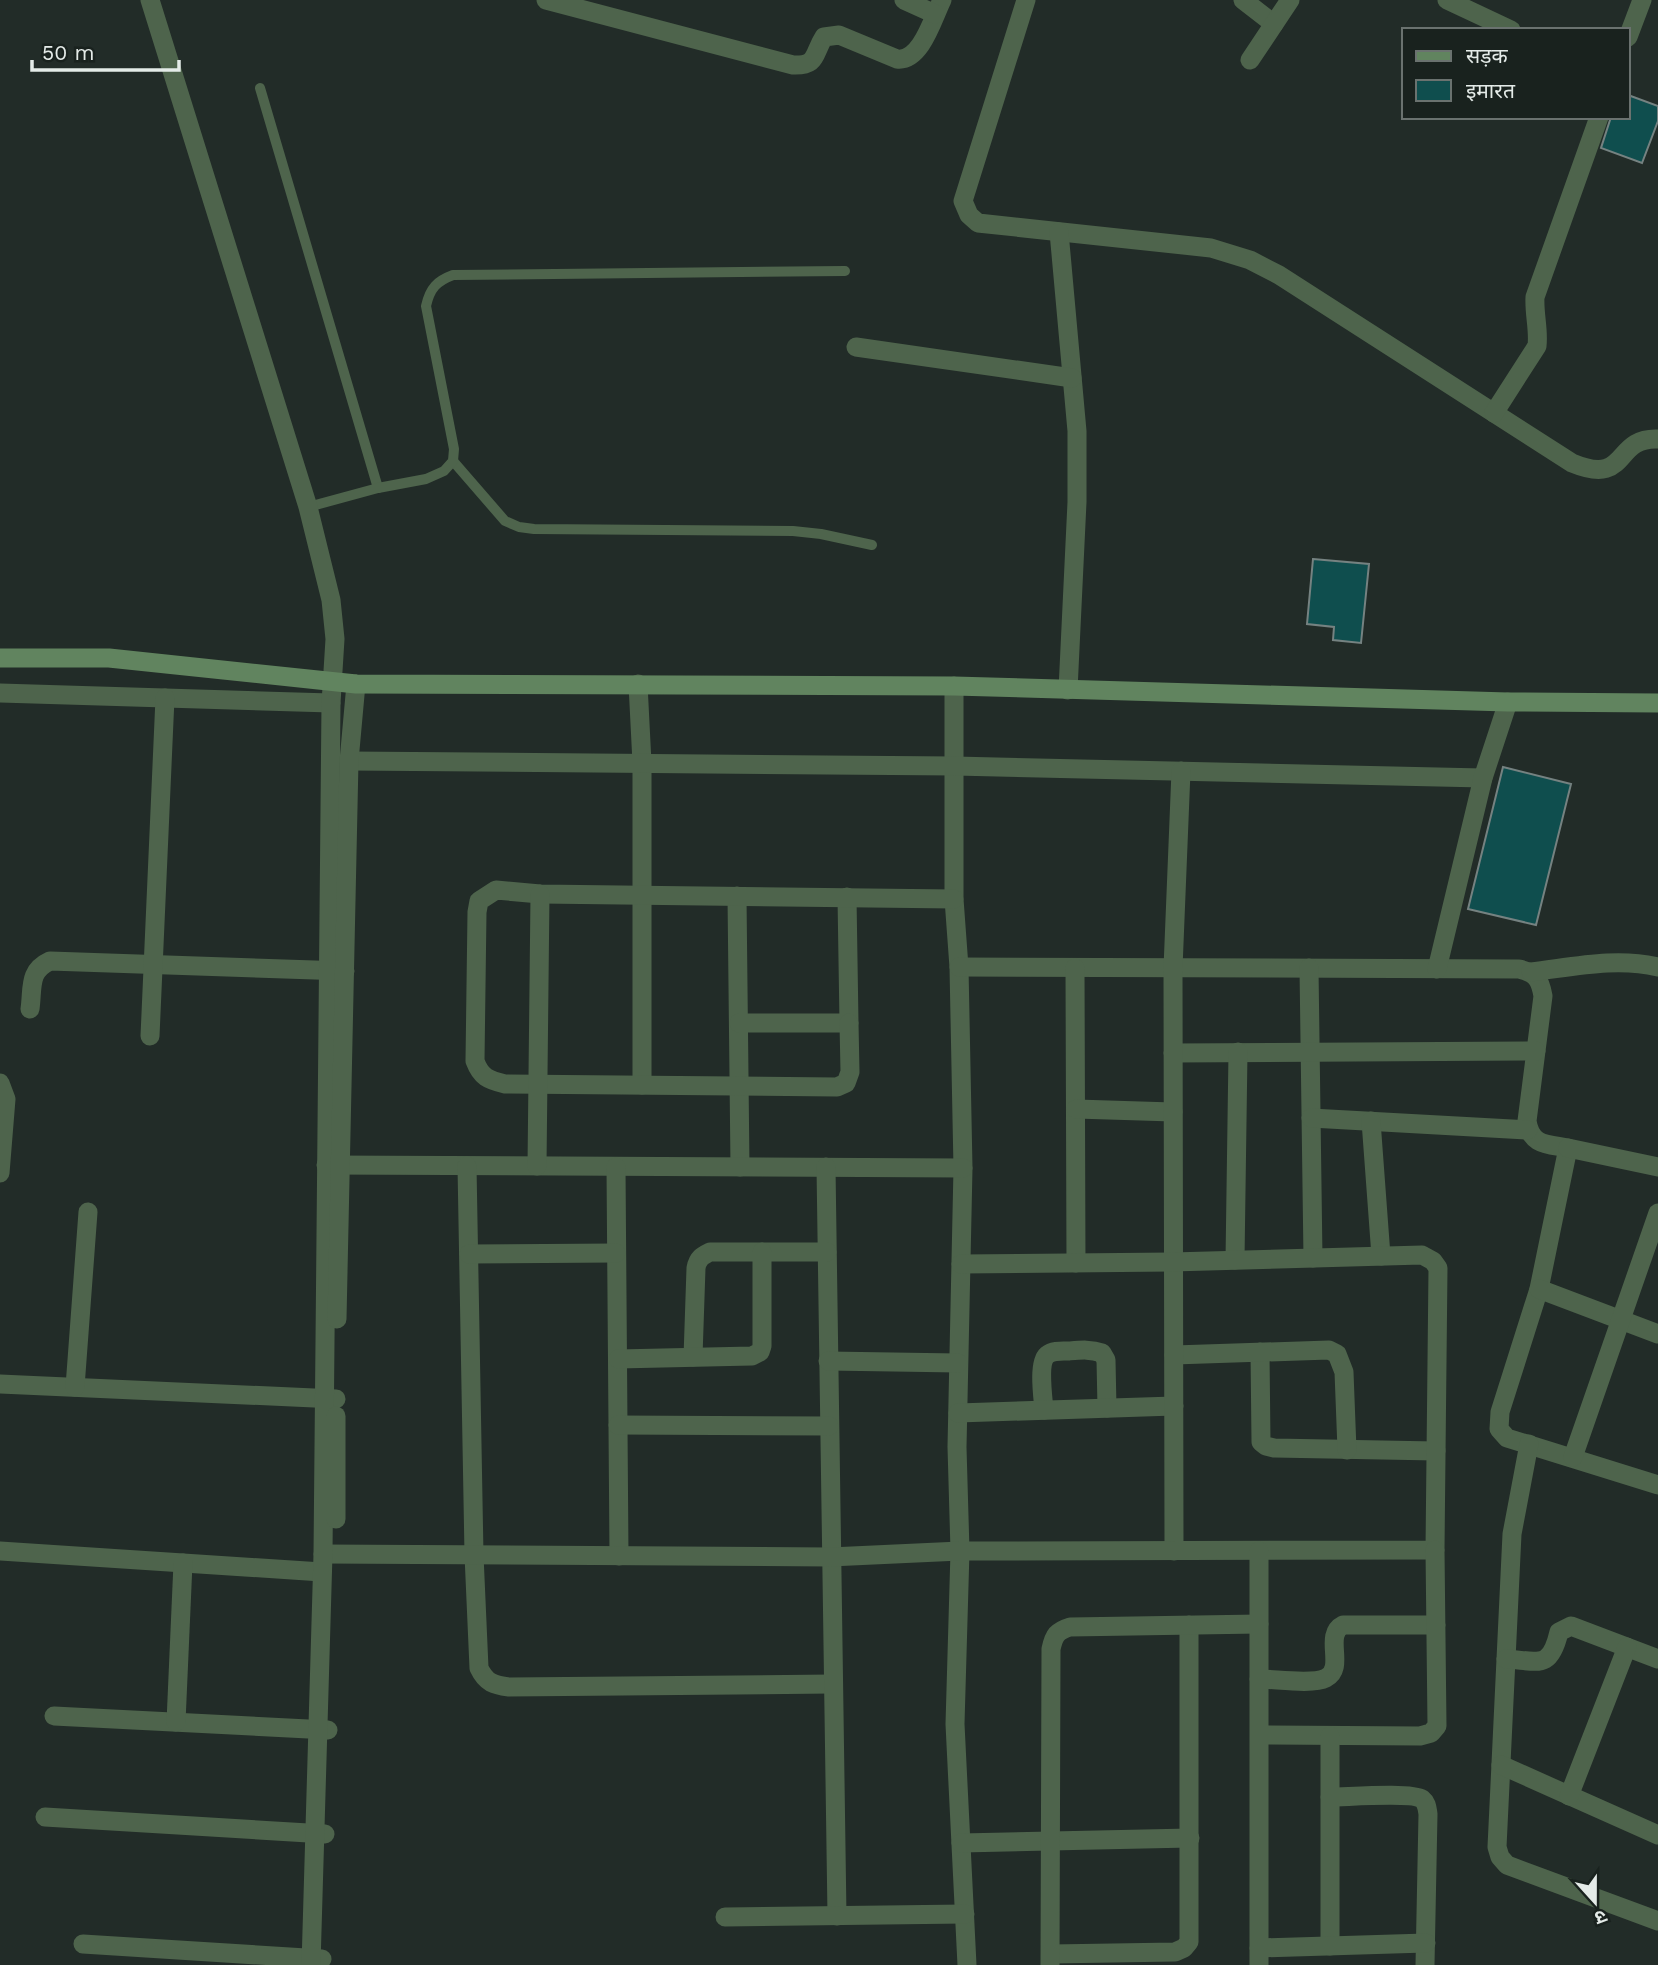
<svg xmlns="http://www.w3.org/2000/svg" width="1658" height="1965" viewBox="0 0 1658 1965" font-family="'Work Sans','Noto Sans Devanagari',sans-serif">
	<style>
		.building { fill: #0f4e4e; stroke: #758281; stroke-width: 2 }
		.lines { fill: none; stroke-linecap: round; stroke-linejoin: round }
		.service { stroke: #4e644c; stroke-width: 10 }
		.minor { stroke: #4e644c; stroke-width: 19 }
		.tertiary { stroke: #4e644c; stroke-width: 19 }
		.secondary { stroke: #61845f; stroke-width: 19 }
	</style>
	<rect width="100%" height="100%" fill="#222c28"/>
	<g class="building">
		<polygon points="1628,95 1658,106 1658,121 1642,163 1601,148 1611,117 1628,117"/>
		<polygon points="1313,559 1369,564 1361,643 1333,640 1334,627 1307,624"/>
		<polygon points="1503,767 1571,784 1536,925 1468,909"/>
	</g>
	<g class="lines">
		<g class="service">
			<polyline points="260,88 378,488"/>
			<polyline points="453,461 505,521 519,527 534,529 793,531 821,534 872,545"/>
			<path d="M308,507L378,488L426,479L444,471L453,461L454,449L426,306C430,288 437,281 453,275L845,271"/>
		</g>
		<g class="minor">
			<path d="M546,0L793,65C818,66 813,54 824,37L839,35L897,59C921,62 933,18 942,0"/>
			<polyline points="904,0 935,14"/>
			<path d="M1026,0L963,201L969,215L978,223L1211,248L1250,260L1279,275L1572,463C1630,487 1612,437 1658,439"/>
			<polyline points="1243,0 1274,24"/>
			<polyline points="1447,0 1511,30"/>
			<polyline points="1628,37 1642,0"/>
			<polyline points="1250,60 1290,0"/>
			<polyline points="1059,232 1077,431 1077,502 1068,690"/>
			<polyline points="856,347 1072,378"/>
			<path d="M1494,413L1537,346C1539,330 1534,314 1535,297L1599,117"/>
			<polyline points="638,684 642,763 642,1085"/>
			<polyline points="954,686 954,899 959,967 963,1168 957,1447 960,1551 955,1724 967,1965"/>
			<polyline points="0,693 331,703"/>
			<polyline points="349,761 955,766 1483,778"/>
			<polyline points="737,896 740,1167"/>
			<path d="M959,967L1519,969C1536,973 1540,979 1543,996L1527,1121C1531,1146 1547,1144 1568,1148L1539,1289L1500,1412L1499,1429L1507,1438L1658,1485"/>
			<polyline points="1075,968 1076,1263"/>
			<polyline points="1309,968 1313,1258"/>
			<polyline points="1437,969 1483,778 1508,702"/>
			<path d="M1531,972C1573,967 1616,957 1658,967"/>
			<path d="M30,1009C33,988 28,971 50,961L345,971"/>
			<polyline points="739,1023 849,1023 847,897"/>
			<path d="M849,1023L850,1072L846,1083L837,1087L505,1084C488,1080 481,1077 475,1061L477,912L479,901L496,890L540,894L954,899"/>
			<polyline points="150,1036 165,698"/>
			<polyline points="1173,1053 1536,1051"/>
			<polyline points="0,1083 6,1099 0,1173"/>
			<polyline points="1076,1109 1173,1112"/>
			<polyline points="1311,1118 1528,1130"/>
			<polyline points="1371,1121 1381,1256"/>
			<polyline points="1568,1148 1658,1167"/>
			<polyline points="326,1165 963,1168"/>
			<path d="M467,1166L474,1555L479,1668C486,1683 494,1685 509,1687L832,1684"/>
			<polyline points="537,1166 540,894"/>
			<polyline points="616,1167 619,1556"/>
			<polyline points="826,1167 837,1916"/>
			<polyline points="469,1254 616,1253"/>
			<polyline points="1235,1260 1238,1052"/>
			<polyline points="1539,1289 1658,1334"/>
			<polyline points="1260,1352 1261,1442 1266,1446 1274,1448 1436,1451"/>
			<polyline points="1174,1355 1329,1350 1337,1354 1344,1372 1347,1450"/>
			<path d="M693,1357L696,1268C698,1258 702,1256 710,1252H827"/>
			<polyline points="618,1359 752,1356 760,1352 762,1346 762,1252"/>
			<polyline points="828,1361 958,1363"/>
			<polyline points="0,1384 336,1399"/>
			<polyline points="75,1387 88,1212"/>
			<path d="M1044,1410C1043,1398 1038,1363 1047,1355C1053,1350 1062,1351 1069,1351C1081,1350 1091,1349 1102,1353L1106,1360L1107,1408"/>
			<polyline points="958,1413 1174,1406"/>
			<polyline points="618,1425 829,1426"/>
			<polyline points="1529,1444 1512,1534 1497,1847 1500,1857 1507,1865 1658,1921"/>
			<polyline points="1573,1457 1658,1213"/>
			<polyline points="0,1551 322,1572"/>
			<polyline points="1174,1551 1173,968 1181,771"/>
			<polyline points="323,1554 830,1557 960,1551 1435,1550 1438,1268 1433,1261 1422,1255 1172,1262 961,1264"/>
			<path d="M1506,1659C1539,1661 1550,1670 1559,1632L1571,1626L1658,1659"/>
			<path d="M1259,1679C1276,1679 1312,1685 1326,1678C1346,1668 1323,1635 1343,1625H1436"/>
			<polyline points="54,1716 328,1730"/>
			<polyline points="176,1722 183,1563"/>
			<polyline points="1260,1735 1420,1736 1431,1733 1437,1726 1435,1550"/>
			<polyline points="1501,1765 1658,1835"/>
			<polyline points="1569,1796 1627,1647"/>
			<path d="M1330,1797C1347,1797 1411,1792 1422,1799C1427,1803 1427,1808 1428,1814L1425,1965"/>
			<polyline points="45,1817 325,1834"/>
			<polyline points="961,1843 1190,1838"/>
			<polyline points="725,1917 965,1914"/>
			<polyline points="83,1944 322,1959"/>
			<polyline points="1330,1946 1330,1736"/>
			<polyline points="1259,1948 1426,1943"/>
			<polyline points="1051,1954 1175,1952 1184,1948 1189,1942 1189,1625"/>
			<path d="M1050,1965L1051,1649C1054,1635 1057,1631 1070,1627L1259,1624"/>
			<polyline points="1259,1965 1259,1551"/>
		</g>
		<g class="tertiary">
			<polyline points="150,0 308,507 331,600 335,639 331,703 323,1554 311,1965"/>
			<polyline points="337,1319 349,761 356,684"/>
			<polyline points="336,1519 336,1416"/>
		</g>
		<polyline class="secondary" points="0,658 109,658 356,684 954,686 1508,702 1658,703"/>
	</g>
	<rect x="1402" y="28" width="228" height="91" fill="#19221e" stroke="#6a726f" stroke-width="2"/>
	<rect x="1416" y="51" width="35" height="10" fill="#61845f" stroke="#6a726f" stroke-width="2"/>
	<text x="1466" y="63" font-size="21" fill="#e4ebe8">सड़क</text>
	<rect x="1416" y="80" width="35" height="21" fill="#0f4e4e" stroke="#6a726f" stroke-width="2"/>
	<text x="1466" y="98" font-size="21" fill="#e4ebe8">इमारत</text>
	<g transform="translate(1595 1902) rotate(159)" stroke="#19221e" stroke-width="5" paint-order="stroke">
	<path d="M0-5L12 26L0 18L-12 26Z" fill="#e4ebe8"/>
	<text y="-10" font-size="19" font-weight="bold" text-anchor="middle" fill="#e4ebe8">उ</text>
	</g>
	<path d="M32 60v10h147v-10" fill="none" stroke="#e4ebe8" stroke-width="3.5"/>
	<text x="42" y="60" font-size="21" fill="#e4ebe8" stroke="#19221e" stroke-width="5" paint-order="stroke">50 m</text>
</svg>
